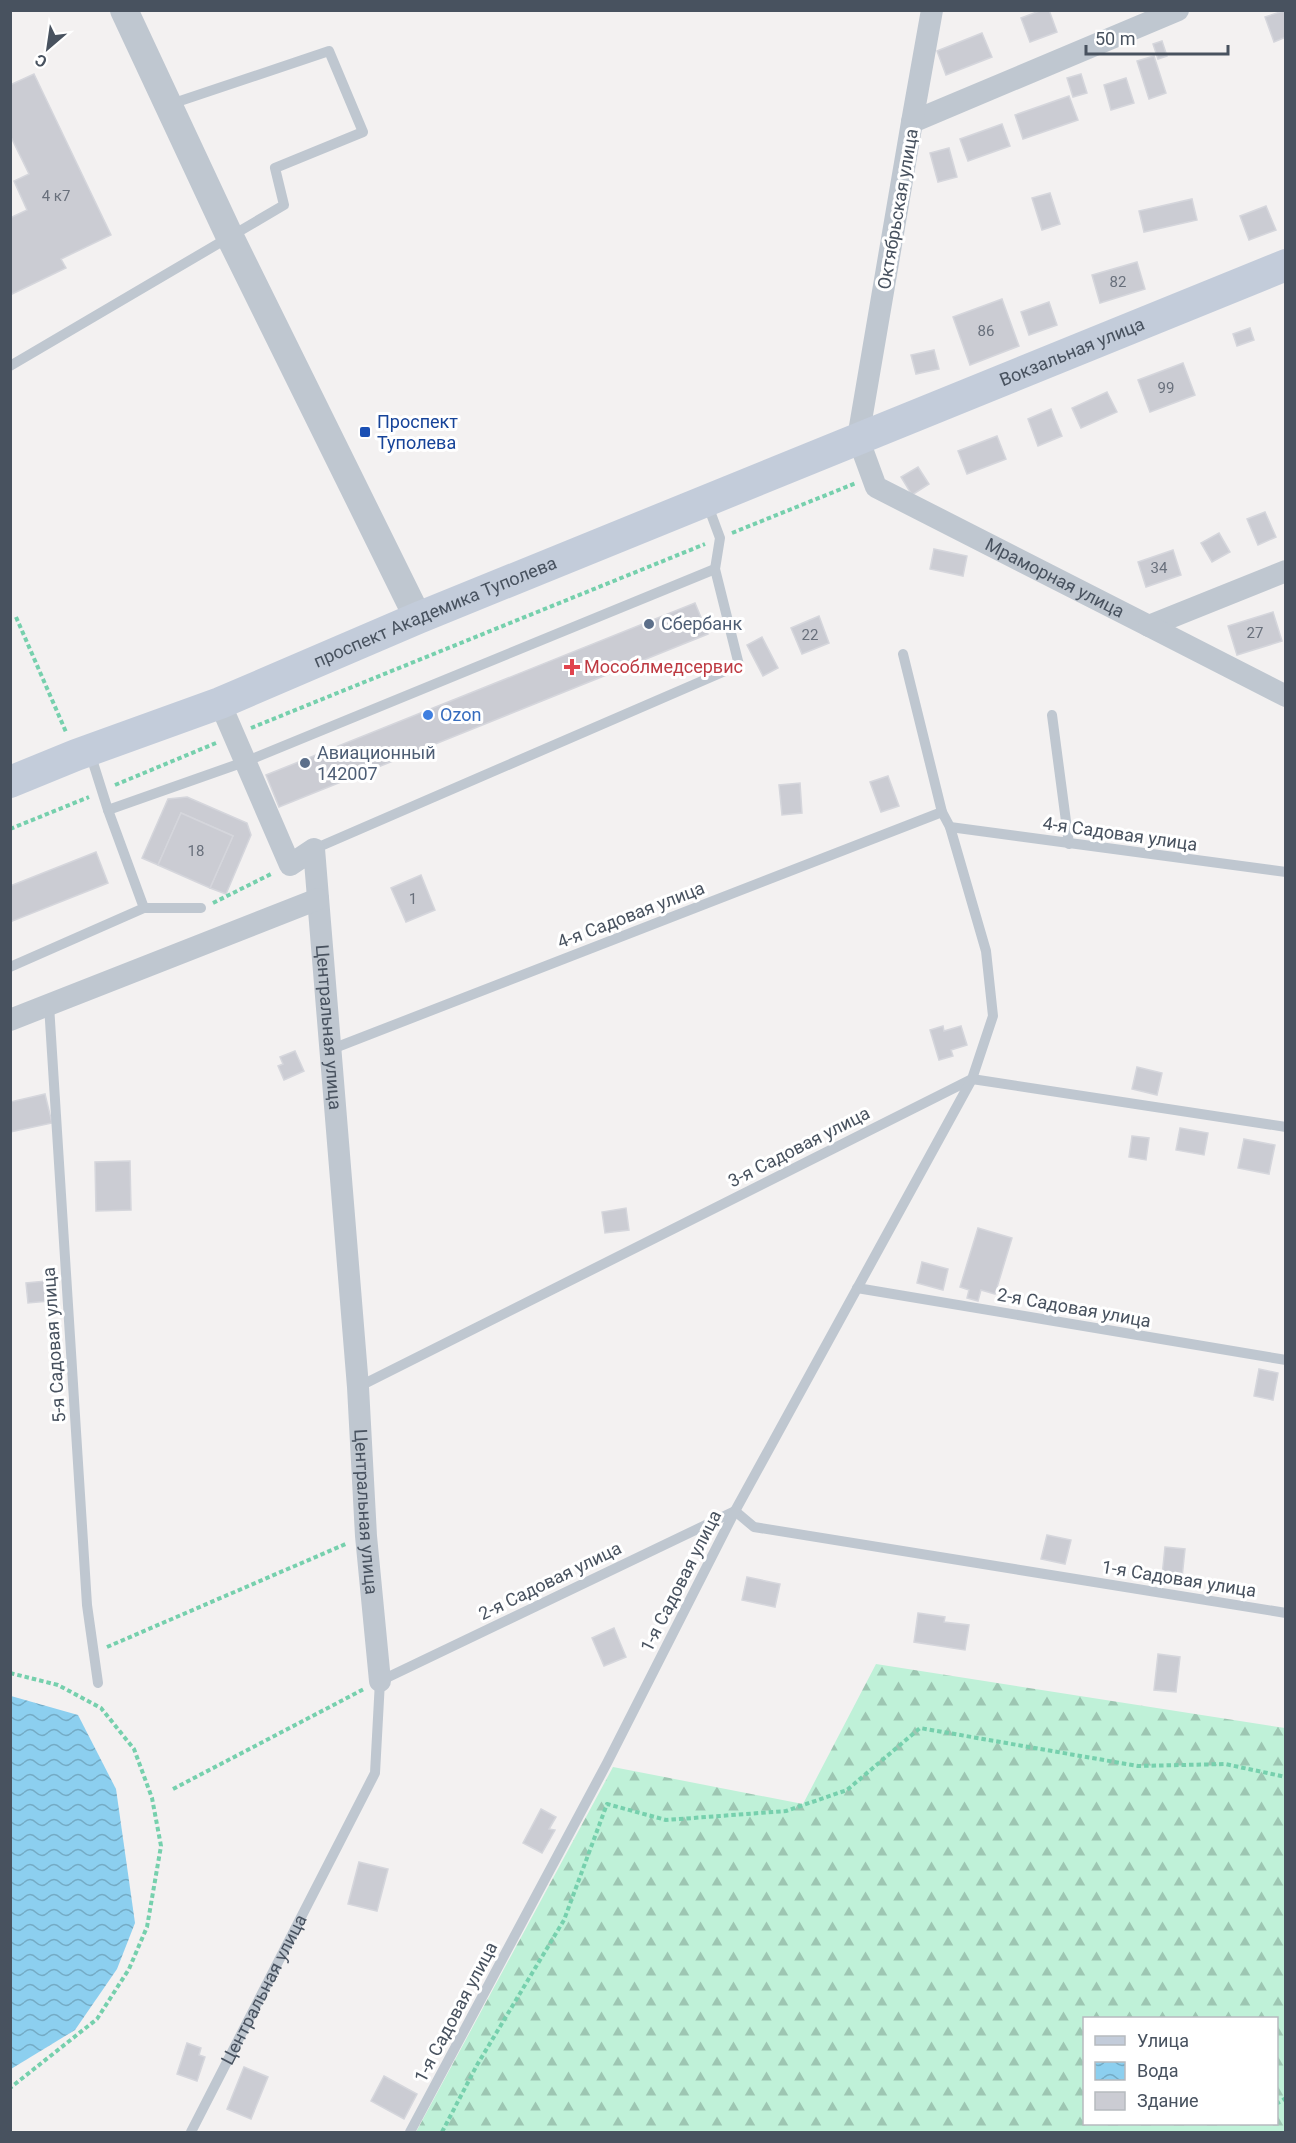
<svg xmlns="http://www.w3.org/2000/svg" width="1296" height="2143" viewBox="0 0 1296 2143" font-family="Roboto,sans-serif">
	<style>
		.forest { fill: url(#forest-firs); fill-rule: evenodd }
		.water { fill: url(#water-waves) }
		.building { fill: #cbccd3; stroke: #d5d6dc; stroke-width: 1.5 }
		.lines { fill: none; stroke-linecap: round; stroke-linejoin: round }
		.path { stroke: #76d0ad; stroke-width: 4; stroke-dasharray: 4.5 3; stroke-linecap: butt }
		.service { stroke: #bfc7d0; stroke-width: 10 }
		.minor { stroke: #bfc7d0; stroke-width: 22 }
		.tertiary { stroke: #bfc7d0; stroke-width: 28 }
		.secondary { stroke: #c3ccda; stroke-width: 32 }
		.transit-dot { fill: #1a4fb4; stroke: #fff; stroke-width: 2 }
		.service-dot { fill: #5c6f8a; stroke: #fff; stroke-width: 2 }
		.health-dot { fill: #e0444e; stroke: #fff; stroke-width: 2 }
		.shop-dot { fill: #3f7fe0; stroke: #fff; stroke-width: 2 }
		.labels { text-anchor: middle; stroke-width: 6; stroke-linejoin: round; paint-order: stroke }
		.number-label { font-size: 15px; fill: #69707c }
		.street-label { font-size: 18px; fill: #48525f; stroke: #fff }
		.transit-label { font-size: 18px; fill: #164399; stroke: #fff; text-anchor: start }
		.service-label { font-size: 18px; fill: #4e5e75; stroke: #fff; text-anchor: start }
		.health-label { font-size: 18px; fill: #be3a42; stroke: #fff; text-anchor: start }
		.shop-label { font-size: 18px; fill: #366cbe; stroke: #fff; text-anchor: start }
	</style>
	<defs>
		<pattern id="forest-firs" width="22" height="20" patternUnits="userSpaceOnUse" patternTransform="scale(1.5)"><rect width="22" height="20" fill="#bff1d8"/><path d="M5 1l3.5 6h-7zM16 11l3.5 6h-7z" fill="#9dc6b2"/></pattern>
		<pattern id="water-waves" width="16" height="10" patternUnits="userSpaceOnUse" patternTransform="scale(1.5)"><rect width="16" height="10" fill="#8ccfef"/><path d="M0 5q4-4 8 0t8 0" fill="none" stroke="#74abc5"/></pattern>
	</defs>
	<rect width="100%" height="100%" fill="#f3f1f1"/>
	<path class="forest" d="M876,1664L1285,1728V2132H416L613,1767L803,1804ZM1084,2018H1276V2124H1084Z"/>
	<polygon class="water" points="11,1696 78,1715 116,1789 135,1923 117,1969 75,2030 11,2069"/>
	<g class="building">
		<polygon points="1042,10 1049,10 1057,32 1030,42 1021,18"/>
		<polygon points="1286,10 1286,37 1274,42 1265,17"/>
		<polygon points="982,33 992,57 946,75 937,51"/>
		<polygon points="1162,41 1167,56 1158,59 1153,44"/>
		<polygon points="1154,56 1166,93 1149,99 1137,61"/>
		<polygon points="34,74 111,235 61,259 66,268 10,295 10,218 27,210 14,181 29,174 10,135 10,85"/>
		<polygon points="1081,74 1087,93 1073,97 1067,78"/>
		<polygon points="1126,78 1134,103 1111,110 1104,85"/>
		<polygon points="1069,96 1078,120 1023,139 1015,115"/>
		<polygon points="1002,124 1010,146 968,161 960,139"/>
		<polygon points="949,148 957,177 938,182 930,153"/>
		<polygon points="1050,193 1060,224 1042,230 1032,198"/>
		<polygon points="1192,199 1197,220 1144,232 1139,211"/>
		<polygon points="1266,206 1276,230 1249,240 1240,216"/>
		<polygon points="1137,262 1145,289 1100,303 1092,275"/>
		<polygon points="1002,299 1019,346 970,365 953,317"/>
		<polygon points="1049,302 1057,325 1029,335 1021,312"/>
		<polygon points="1250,328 1254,340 1237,346 1233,334"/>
		<polygon points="934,350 939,369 916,374 911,355"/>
		<polygon points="1183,363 1195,395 1150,412 1138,380"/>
		<polygon points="1107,392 1117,412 1081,428 1072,408"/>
		<polygon points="1051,409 1062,436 1038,446 1028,419"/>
		<polygon points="997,436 1006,459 967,474 958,451"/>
		<polygon points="918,467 929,484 912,495 901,477"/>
		<polygon points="1265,512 1276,537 1258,545 1247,519"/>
		<polygon points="1219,533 1230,552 1212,562 1201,543"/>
		<polygon points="934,549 967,556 963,576 930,569"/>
		<polygon points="1173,550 1181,575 1146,587 1138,562"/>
		<polygon points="695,603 708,634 279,807 266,775"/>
		<polygon points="1273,612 1282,641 1237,655 1228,626"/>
		<polygon points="819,616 829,643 802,654 791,628"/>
		<polygon points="762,637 778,668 763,676 747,645"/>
		<polygon points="888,776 899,806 881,812 870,782"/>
		<polygon points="800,783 802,813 782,815 779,785"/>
		<polygon points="187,797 247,823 251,835 226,894 210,888 233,836 181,813 158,865 142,858 168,799"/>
		<polygon points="181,813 233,836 210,888 158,865"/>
		<polygon points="96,852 108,883 10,922 10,886"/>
		<polygon points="421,875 435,910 406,922 391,888"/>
		<polygon points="943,1026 944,1031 961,1026 967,1045 951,1050 953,1056 939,1060 930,1030"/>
		<polygon points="295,1051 304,1071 284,1080 278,1066 283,1064 280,1057"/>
		<polygon points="1137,1067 1162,1073 1157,1095 1132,1089"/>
		<polygon points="45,1094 52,1123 10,1132 10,1102"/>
		<polygon points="1180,1128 1208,1133 1204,1155 1176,1150"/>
		<polygon points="1132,1136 1149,1138 1146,1160 1129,1157"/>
		<polygon points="1244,1139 1275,1145 1269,1174 1238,1168"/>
		<polygon points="130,1161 131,1210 96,1211 95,1162"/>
		<polygon points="626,1208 629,1230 605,1233 602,1212"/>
		<polygon points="978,1228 1012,1238 995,1294 981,1290 978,1301 967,1298 969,1290 960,1287"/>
		<polygon points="922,1262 948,1269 943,1290 917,1283"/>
		<polygon points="46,1281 49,1301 28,1303 26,1283"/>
		<polygon points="1259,1369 1278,1373 1273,1400 1254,1396"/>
		<polygon points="1047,1535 1071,1540 1065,1564 1041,1559"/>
		<polygon points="1165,1547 1185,1549 1182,1578 1162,1576"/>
		<polygon points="747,1577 780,1584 775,1607 742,1600"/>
		<polygon points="918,1613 945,1617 944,1622 969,1625 965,1650 914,1642"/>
		<polygon points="614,1628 626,1657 604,1666 592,1638"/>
		<polygon points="1158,1654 1180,1657 1176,1692 1154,1690"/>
		<polygon points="541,1809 556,1817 549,1829 555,1830 542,1853 523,1843"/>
		<polygon points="359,1862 388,1869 377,1911 348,1904"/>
		<polygon points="187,2043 201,2048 199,2055 205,2057 197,2081 177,2074"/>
		<polygon points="244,2067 268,2077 251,2119 227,2109"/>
		<polygon points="384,2076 417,2094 404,2119 371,2101"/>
	</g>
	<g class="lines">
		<g class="path">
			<polyline points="732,533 856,483"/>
			<polyline points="16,617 66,732"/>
			<polyline points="251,728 705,544"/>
			<polyline points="115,785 216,743"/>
			<polyline points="10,829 89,797"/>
			<polyline points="213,903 273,873"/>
			<polyline points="107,1647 348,1543"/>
			<polyline points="10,1673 58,1685 101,1708 134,1749 152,1798 161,1846 147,1927 129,1969 97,2019 10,2088"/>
			<polyline points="173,1789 364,1689"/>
			<polyline points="1276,2104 1286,2098"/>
			<polyline points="442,2132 477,2065 564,1920 607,1804 666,1820 786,1811 847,1790 920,1728 1138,1766 1225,1764 1286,1777"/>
		</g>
		<g class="service">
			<polyline points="10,366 284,205 275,168 363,132 329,51 168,105"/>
			<polyline points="1052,715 1069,844"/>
			<polyline points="90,753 108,810 247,761 715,569"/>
			<polyline points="950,827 1286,872"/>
			<polyline points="314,849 739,665 715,569 720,538 707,503"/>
			<polyline points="144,908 201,908"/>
			<polyline points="10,967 144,908 108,810"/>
			<polyline points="49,1005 87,1605 98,1683"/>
			<polyline points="332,1049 942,812"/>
			<polyline points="857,1288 1286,1360"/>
			<polyline points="358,1387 972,1079 1286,1127"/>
			<polyline points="735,1511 754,1527 1286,1613"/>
			<path id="s1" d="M191,2132L375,1773L380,1681L735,1511"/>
			<polyline points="410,2132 607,1763 735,1511 972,1079 993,1016 986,951 950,827 942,812 903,654"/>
		</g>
		<g class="minor">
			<path id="s2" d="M1178,10L912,122L858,438L876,487L1149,626L1286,571"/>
			<polyline points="912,122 932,10"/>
			<polyline points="1149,626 1286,696"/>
			<path id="s3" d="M220,703L290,865L314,849L358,1387L366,1536L380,1681"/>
			<polyline points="10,1020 318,899"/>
		</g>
		<polyline class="tertiary" points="124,10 230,237 418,618"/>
		<path class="secondary" id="s4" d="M10,782L76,755L220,703L418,618L1286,265"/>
	</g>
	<rect class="transit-dot" x="359" y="426" width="12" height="12" rx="3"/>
	<g class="service-dot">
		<circle cx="649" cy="624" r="6"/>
		<circle cx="305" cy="763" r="6"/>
	</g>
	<path class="health-dot" d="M569 658h6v6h6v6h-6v6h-6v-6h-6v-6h6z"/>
	<circle class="shop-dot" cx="428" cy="715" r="6"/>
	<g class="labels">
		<g class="number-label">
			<text x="56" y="201">4 к7</text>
			<text x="1118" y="287">82</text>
			<text x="986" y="336">86</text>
			<text x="1166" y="393">99</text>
			<text x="1159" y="573">34</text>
			<text x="1255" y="638">27</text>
			<text x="810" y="640">22</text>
			<text x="196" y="856">18</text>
			<text x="413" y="904">1</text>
		</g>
		<g class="street-label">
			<text transform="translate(898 209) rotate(-80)" y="6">Октябрьская улица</text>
			<text dy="6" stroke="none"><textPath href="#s4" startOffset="1146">Вокзальная улица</textPath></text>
			<text dy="6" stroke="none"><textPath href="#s2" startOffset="862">Мраморная улица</textPath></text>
			<text dy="6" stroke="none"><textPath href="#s4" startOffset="458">проспект Академика Туполева</textPath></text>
			<text transform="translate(1120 834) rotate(8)" y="6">4-я Садовая улица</text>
			<text transform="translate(631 915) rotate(-21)" y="6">4-я Садовая улица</text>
			<text dy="6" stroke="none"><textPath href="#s3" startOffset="384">Центральная улица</textPath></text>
			<text transform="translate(799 1147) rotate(-27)" y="6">3-я Садовая улица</text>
			<text transform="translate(1074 1308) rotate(10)" y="6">2-я Садовая улица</text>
			<text transform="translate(54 1345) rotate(-94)" y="6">5-я Садовая улица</text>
			<text dy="6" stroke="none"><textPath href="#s3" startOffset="870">Центральная улица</textPath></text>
			<text transform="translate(1179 1579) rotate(9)" y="6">1-я Садовая улица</text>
			<text transform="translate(550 1581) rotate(-26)" y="6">2-я Садовая улица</text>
			<text transform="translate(681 1581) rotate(-63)" y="6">1-я Садовая улица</text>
			<text dy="6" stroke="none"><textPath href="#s1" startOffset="160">Центральная улица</textPath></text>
			<text transform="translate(456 2012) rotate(-62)" y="6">1-я Садовая улица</text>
		</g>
		<g class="transit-label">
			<text x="377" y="428">Проспект<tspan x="377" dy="21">Туполева</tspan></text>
		</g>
		<g class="service-label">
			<text x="661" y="630">Сбербанк</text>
			<text x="317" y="759">Авиационный<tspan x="317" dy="21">142007</tspan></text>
		</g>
		<g class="health-label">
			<text x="584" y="673">Мособлмедсервис</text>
		</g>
		<g class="shop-label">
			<text x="440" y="721">Ozon</text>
		</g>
	</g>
	<rect width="1296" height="2143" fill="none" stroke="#48525f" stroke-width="24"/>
	<rect x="1083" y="2017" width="195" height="108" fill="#ffffff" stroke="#b6babf" stroke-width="1.5"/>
	<rect x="1095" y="2036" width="30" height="9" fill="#c3ccda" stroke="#b6babf" stroke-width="1.5"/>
	<text x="1137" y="2047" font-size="18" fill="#48525f">Улица</text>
	<rect x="1095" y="2062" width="30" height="18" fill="url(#water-waves)" stroke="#b6babf" stroke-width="1.5"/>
	<text x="1137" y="2077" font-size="18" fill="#48525f">Вода</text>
	<rect x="1095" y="2092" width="30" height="18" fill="#cbccd3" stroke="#b6babf" stroke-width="1.5"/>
	<text x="1137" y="2107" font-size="18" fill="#48525f">Здание</text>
	<g transform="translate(48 48) rotate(209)" stroke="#ffffff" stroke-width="4.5" paint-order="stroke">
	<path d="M0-4.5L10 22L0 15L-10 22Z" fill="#48525f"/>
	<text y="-9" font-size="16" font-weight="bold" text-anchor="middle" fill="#48525f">С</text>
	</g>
	<path d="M1086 45v9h142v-9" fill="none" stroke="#48525f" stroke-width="3"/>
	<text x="1095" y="45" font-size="18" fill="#48525f" stroke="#ffffff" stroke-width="4.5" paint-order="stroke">50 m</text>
</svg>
